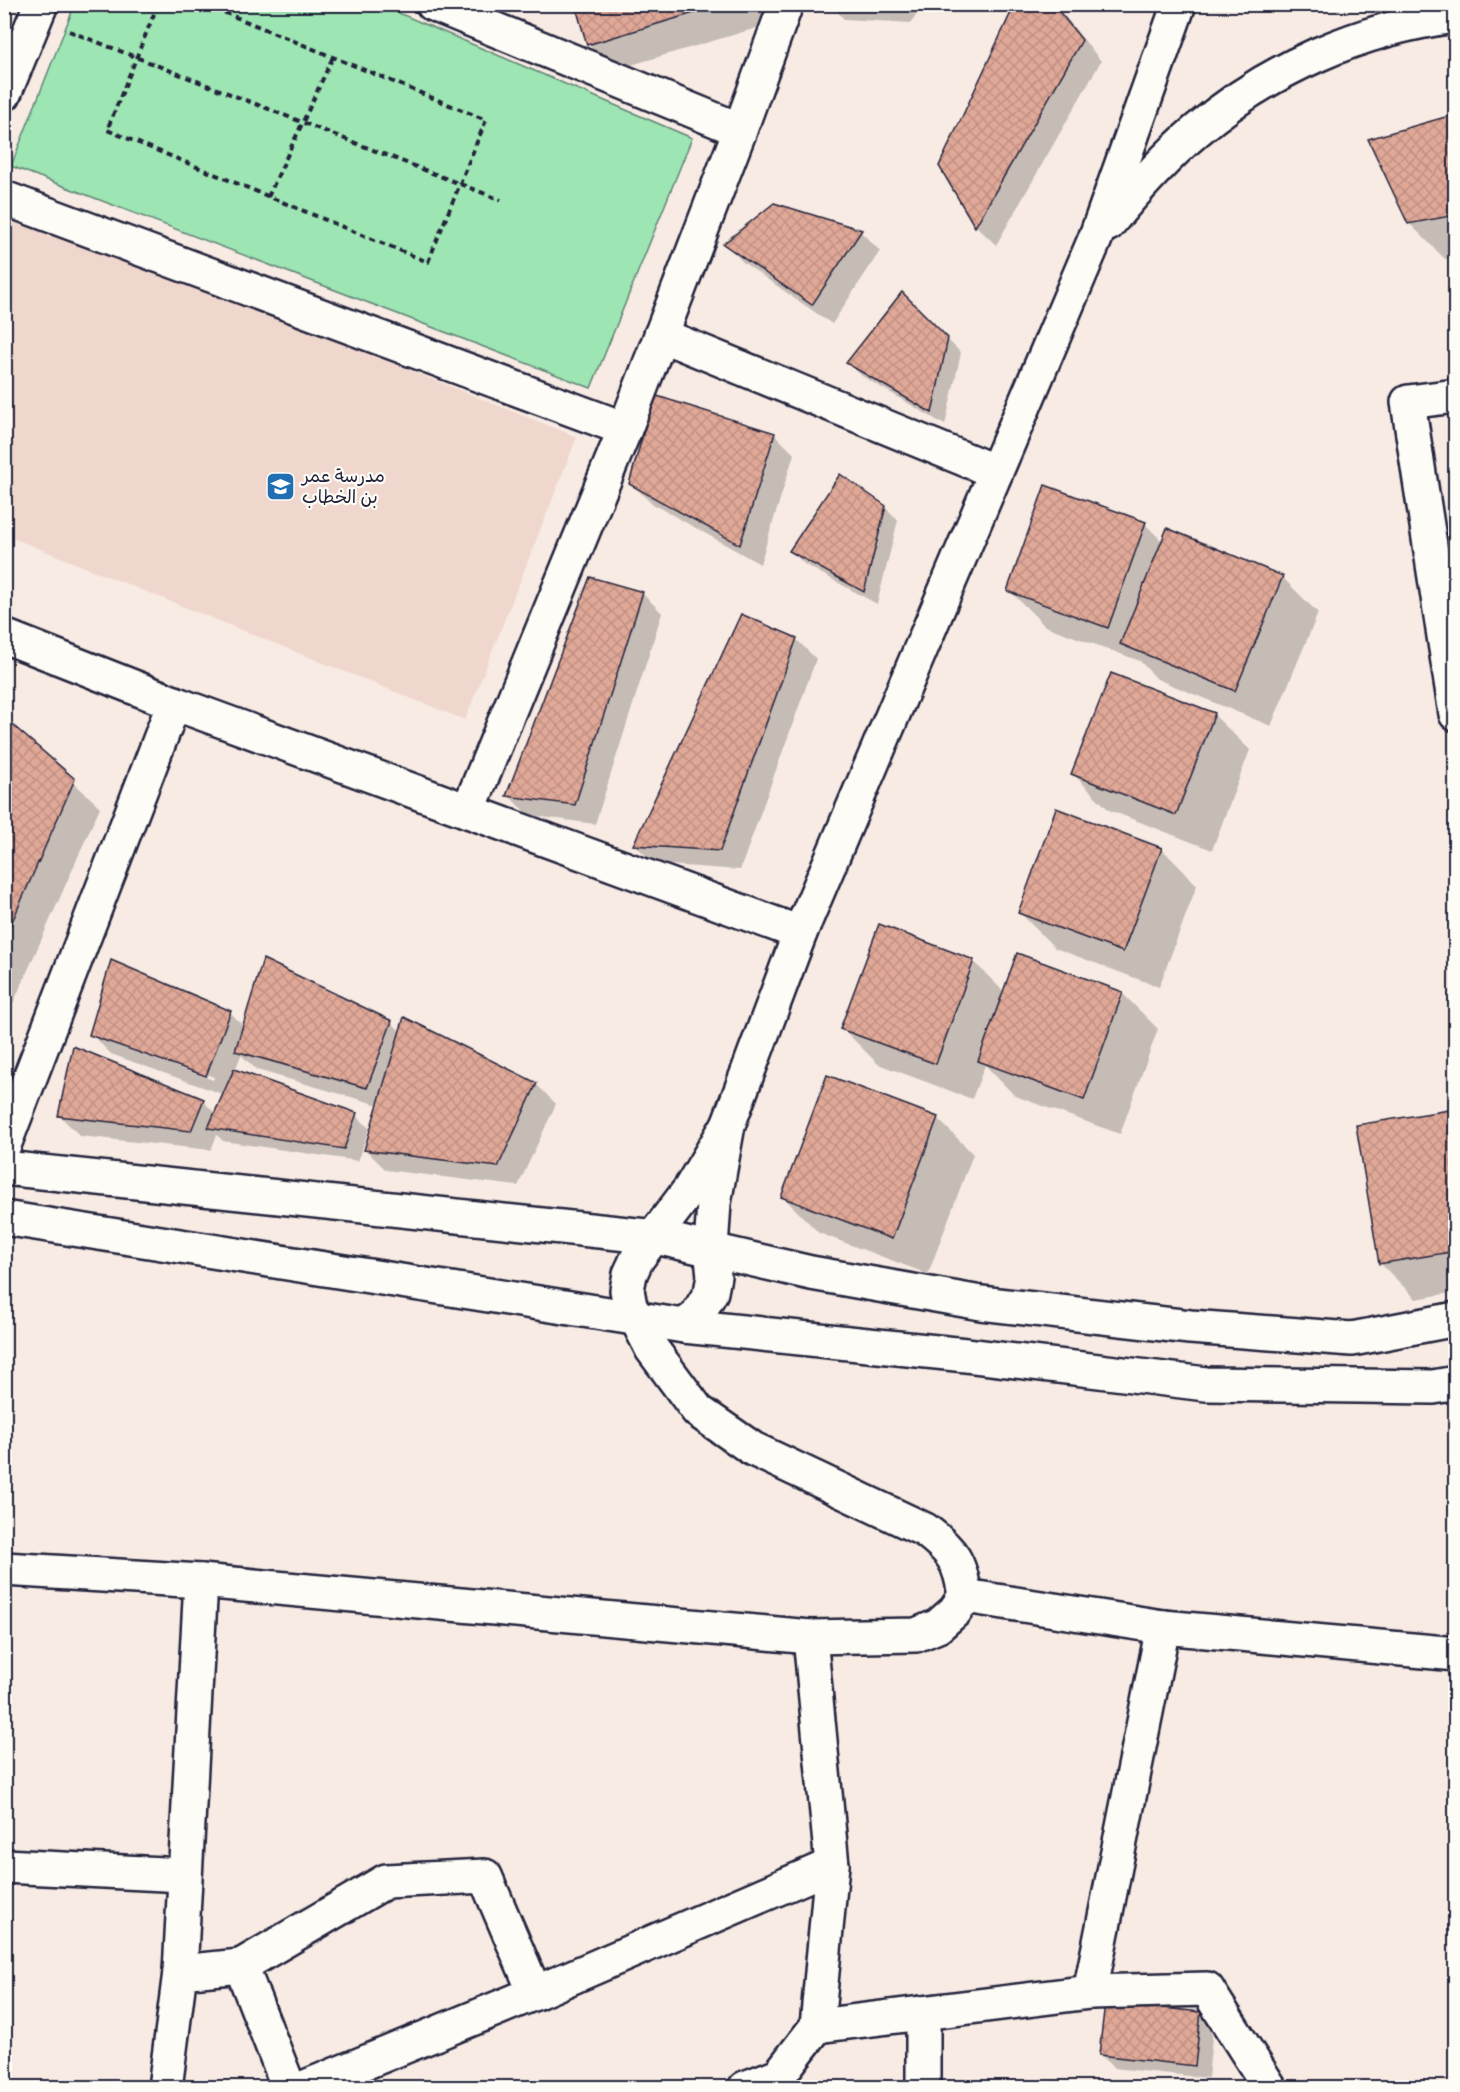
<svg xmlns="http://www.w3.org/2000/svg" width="1460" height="2092" viewBox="0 0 1460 2092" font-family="Delius,'Playpen Sans Arabic',sans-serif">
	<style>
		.built { fill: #f0d7cd }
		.park { fill: #9de5b2; stroke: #608476; stroke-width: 1.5 }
		.shadow { fill: #0003; fill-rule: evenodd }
		.building { fill: url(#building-cross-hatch); stroke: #22223b; stroke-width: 1.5 }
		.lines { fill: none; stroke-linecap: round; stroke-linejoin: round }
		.minor-casing { stroke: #22223b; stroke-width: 38 }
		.major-casing { stroke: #22223b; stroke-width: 38 }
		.path { stroke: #22223b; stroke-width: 4; stroke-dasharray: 6 4.5; stroke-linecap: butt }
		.minor { stroke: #fdfcf7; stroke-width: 33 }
		.major { stroke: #fdfcf7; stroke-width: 33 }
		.labels { text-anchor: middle; stroke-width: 4.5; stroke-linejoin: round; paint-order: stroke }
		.poi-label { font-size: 18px; fill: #22223b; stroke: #fdfcf7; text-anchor: start }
	</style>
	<defs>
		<pattern id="building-cross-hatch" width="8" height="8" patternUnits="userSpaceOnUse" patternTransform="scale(1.5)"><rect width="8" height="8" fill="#e0a897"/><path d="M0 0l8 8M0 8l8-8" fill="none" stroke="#c09083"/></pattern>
	</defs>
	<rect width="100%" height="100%" fill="#f7ebe4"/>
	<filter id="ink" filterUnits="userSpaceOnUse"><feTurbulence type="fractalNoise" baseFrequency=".0167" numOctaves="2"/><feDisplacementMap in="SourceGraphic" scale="12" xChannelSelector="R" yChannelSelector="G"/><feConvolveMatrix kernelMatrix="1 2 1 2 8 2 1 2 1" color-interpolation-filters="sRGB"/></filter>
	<g filter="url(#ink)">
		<polygon class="built" points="11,211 577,437 465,720 5,535 4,226"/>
		<polygon class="park" points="75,4 380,5 692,138 591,388 11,166"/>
		<g class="shadow">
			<polygon points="577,4 772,4 777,22 614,70 588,44"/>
			<polygon points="830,4 924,4 911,23 844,19"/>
			<polygon points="1017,4 1055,4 1101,61 996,245 976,226 941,166"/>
			<polygon points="1456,115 1456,257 1445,259 1409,223"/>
			<polygon points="861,232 880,251 832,324 744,263 725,244"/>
			<polygon points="902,294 961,353 945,425 862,376 848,363"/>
			<polygon points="774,434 794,454 760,564 651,503 631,483"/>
			<polygon points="885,507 898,520 877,604 804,564 791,551"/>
			<polygon points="1145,524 1163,542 1282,577 1318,613 1271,726 1157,679 1140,661 1045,626 1009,590"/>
			<polygon points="642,593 662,613 595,824 528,815 508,795"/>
			<polygon points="796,639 816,659 740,870 655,864 635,845"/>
			<polygon points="1112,675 1214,715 1250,750 1212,850 1109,810 1073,774"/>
			<polygon points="9,723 100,807 4,1024 4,734"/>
			<polygon points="1162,849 1197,885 1159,987 1055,948 1019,912"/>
			<polygon points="973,961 1004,992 1122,993 1158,1029 1120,1134 1015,1096 985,1065 972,1099 878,1064 842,1028"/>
			<path d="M230,1012L244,1027L391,1022L401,1032L536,1084L556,1104L518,1186L386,1170L366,1150L379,1105L257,1070L241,1055L235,1071L356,1115L369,1128L358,1161L223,1141L217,1135L211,1150L80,1136L60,1116L203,1101L216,1114L225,1095L111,1054L91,1034ZM112,1041L214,1077L213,1080L112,1044Z"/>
			<polygon points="1456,1110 1456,1292 1416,1299 1380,1263"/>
			<polygon points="937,1118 973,1154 928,1274 819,1233 783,1197"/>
			<polygon points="1200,2014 1213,2027 1208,2078 1114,2068 1101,2055"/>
		</g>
		<g class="building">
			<polygon points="575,4 724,4 587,45"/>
			<polygon points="1015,4 1053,4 1082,40 975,227 939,166"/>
			<polygon points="1456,114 1456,215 1408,224 1368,139"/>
			<polygon points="774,203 862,230 812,305 723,244"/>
			<polygon points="902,292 948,338 932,413 846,363"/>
			<polygon points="654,395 775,433 740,545 629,484"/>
			<polygon points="840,474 886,506 864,592 789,551"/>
			<polygon points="1045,485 1146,522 1108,628 1007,591"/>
			<polygon points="1167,528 1283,576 1235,691 1120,644"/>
			<polygon points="590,577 643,592 575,805 506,796"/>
			<polygon points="741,614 797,638 720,851 633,845"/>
			<polygon points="1111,673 1215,713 1176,815 1071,774"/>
			<polygon points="8,721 75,779 4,940 4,730"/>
			<polygon points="1056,808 1162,848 1123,952 1018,913"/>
			<polygon points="879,924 974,960 936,1064 840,1029"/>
			<polygon points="1017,953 1123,992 1084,1100 978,1061"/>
			<polygon points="263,959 392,1021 367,1088 235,1051"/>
			<polygon points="111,960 231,1011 206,1076 89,1035"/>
			<polygon points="404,1017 537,1083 498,1167 364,1150"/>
			<polygon points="73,1046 204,1099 191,1131 58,1116"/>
			<polygon points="234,1069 357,1113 344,1149 208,1128"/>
			<polygon points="827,1075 938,1117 892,1239 781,1197"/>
			<polygon points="1456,1109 1456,1251 1379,1264 1356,1125"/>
			<polygon points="1105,2002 1201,2012 1195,2066 1099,2055"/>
		</g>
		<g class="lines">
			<defs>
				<g id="minor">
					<polyline points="4,94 41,4"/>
					<polyline points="740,130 786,4"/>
					<polyline points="4,198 625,429 740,130 433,4"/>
					<path d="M1108,224C1135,191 1163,159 1196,131C1268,69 1361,28 1456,16"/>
					<polyline points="661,335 996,472"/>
					<polyline points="1456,396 1408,402 1456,714"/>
					<polyline points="4,636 174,703 800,933"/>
					<polyline points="468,811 625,429"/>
					<polyline points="4,1145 174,703"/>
					<polyline points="684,1326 696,1317 711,1292 714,1276 711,1248 714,1203 728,1125 800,933 1095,239 1179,4"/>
					<path d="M4,1569L201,1581L810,1637L916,1635L938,1626L955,1611L965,1596C960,1562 953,1551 925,1530L753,1449L698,1411L652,1349L630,1306L627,1290L630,1274L637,1259L690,1189L728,1125"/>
					<polyline points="965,1596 1163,1627 1456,1654"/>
					<polyline points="810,1637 832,1865 817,2026 1090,1992 1207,1989 1270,2088"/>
					<polyline points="4,1866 184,1875"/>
					<polyline points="241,1966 386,1881 485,1876 535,1993"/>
					<polyline points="180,1972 241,1966 289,2088"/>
					<polyline points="1090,1992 1163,1627"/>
					<polyline points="165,2088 180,1972 201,1581"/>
					<polyline points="303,2088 535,1993 832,1865"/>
					<polyline points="745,2088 779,2075 817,2026"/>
					<polyline points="923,2088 923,2013"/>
				</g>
				<g id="major">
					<polyline points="4,1168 656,1237 811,1273 981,1303 1190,1327 1352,1339 1456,1319"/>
					<polyline points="4,1218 684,1326 966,1355 1206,1384 1433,1387 1456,1383"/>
				</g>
			</defs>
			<use href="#minor" class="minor-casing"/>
			<use href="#major" class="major-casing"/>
			<g class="path">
				<polyline points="158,4 107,130 428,262 486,120 204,4"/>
				<polyline points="69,31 501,200"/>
				<polyline points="268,197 333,57"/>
			</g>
			<use href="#minor" class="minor"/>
			<use href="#major" class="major"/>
		</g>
	</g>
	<defs>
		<symbol id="school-square" viewBox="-11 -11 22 22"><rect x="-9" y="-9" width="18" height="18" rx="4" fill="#1f6fb2" stroke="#fdfcf7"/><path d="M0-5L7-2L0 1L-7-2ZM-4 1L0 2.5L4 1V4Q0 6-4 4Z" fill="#fff"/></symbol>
	</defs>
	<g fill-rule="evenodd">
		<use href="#school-square" x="264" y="470" width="33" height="33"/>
	</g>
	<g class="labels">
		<g class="poi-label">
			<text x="302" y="482">مدرسة عمر<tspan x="302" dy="21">بن الخطاب</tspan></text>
		</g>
	</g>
	<rect width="1460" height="2092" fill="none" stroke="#fdfcf7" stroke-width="24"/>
	<rect x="12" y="12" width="1436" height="2068" fill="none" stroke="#22223b" stroke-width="2" filter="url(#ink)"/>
</svg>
